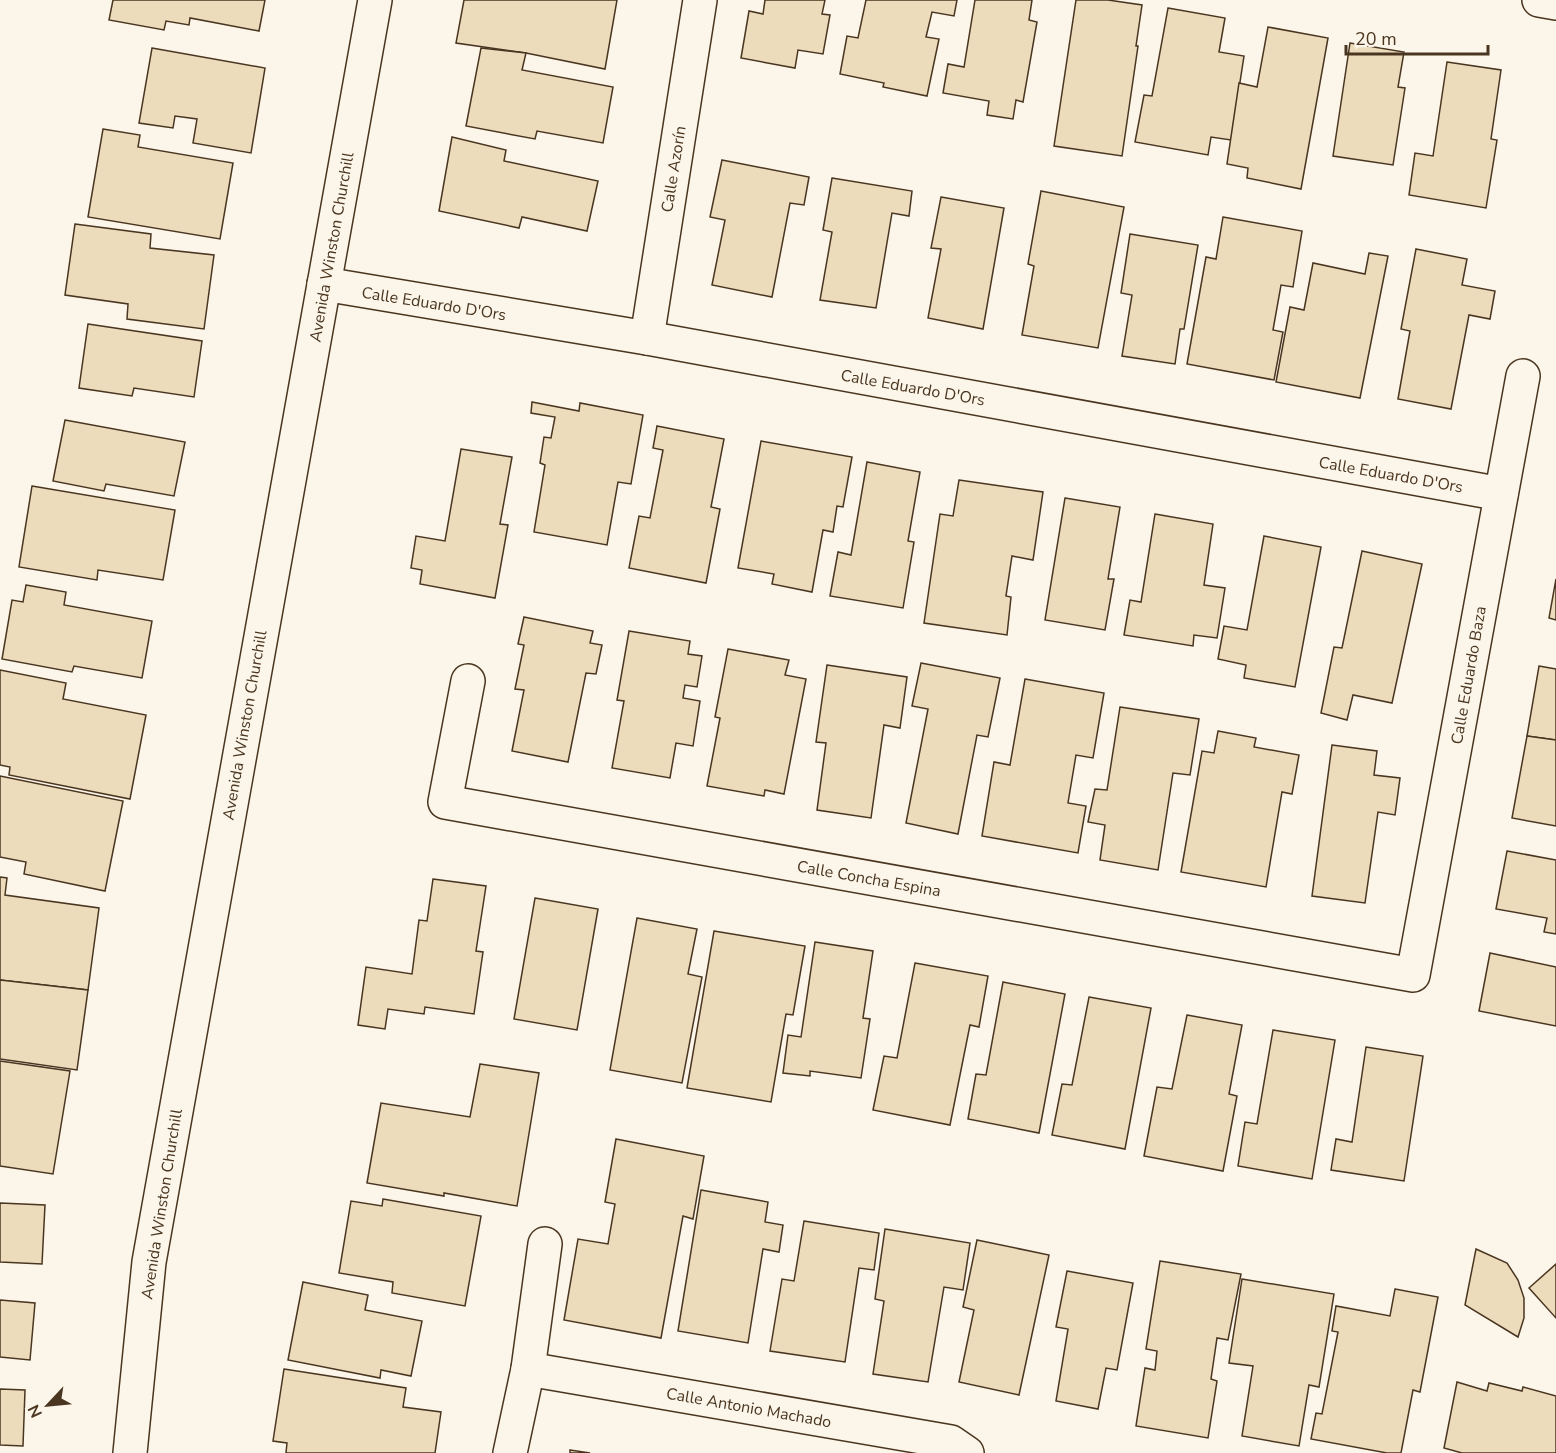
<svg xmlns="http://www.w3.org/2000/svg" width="1556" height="1453" viewBox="0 0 1556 1453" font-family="'Nunito Sans',sans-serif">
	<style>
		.building { fill: #ecdcbc; stroke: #4a3520; stroke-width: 1.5 }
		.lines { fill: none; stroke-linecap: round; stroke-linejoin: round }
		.street-casing { stroke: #4a3520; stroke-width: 36 }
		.street { stroke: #fbf6e9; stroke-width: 33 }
		.labels { text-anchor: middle; stroke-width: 4.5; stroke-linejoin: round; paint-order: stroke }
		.street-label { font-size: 16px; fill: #4a3520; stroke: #fbf6e9 }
	</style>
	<rect width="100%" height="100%" fill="#fbf6e9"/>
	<g class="building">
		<polygon points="113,0 265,0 259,31 190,18 189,25 166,21 164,30 109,20"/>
		<polygon points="464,0 617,0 605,69 526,53 456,43"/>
		<polygon points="765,0 825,0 822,14 830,15 823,54 798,50 795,68 741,58 749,11 763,14"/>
		<polygon points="866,0 957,0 954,16 932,12 926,37 939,39 927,96 883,87 884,83 840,74 847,36 858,38"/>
		<polygon points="975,0 1032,0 1029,20 1037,22 1023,102 1016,100 1013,119 987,115 989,101 943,93 948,64 964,67"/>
		<polygon points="1076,0 1108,0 1142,5 1136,46 1138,46 1122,156 1054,146"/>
		<polygon points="1168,8 1225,18 1219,52 1244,56 1231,140 1211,137 1208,155 1135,142 1144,95 1152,96"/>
		<polygon points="1268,27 1328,38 1301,189 1247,178 1248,168 1227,164 1239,83 1257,87"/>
		<polygon points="1350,43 1404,52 1398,87 1405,88 1393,165 1333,156"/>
		<polygon points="152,48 265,68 251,153 193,143 197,119 175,116 173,128 139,123"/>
		<polygon points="481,48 526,53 522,70 613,87 603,143 537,131 535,139 466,126"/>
		<polygon points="1447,62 1501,70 1491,139 1497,140 1486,208 1409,195 1415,153 1433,156"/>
		<polygon points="103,129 140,135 138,147 233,163 220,239 88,217"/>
		<polygon points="452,137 506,150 504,161 598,181 587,231 522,217 519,228 439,211"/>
		<polygon points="722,160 809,177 804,205 790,203 772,297 712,285 725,220 710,217"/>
		<polygon points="832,178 912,191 909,216 892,213 876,308 820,300 832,232 823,230"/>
		<polygon points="1041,191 1124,207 1098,348 1022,335 1034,266 1028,264"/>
		<polygon points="941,197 1004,208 983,329 928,318 941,249 931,248"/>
		<polygon points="1223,217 1302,231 1293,287 1281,285 1273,330 1283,332 1274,380 1187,364 1206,257 1216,259"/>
		<polygon points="75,224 151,234 150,248 214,255 204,329 127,319 128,304 65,295"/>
		<polygon points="1130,234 1198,245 1184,329 1180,329 1175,364 1122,356 1132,295 1121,293"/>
		<polygon points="1416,249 1467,259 1462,285 1495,291 1490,319 1469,315 1451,409 1398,399 1410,331 1401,329"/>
		<polygon points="1369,253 1388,256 1360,398 1276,382 1290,307 1304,310 1313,263 1365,274"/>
		<polygon points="88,324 202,341 194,397 134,388 132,396 79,388"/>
		<polygon points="532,402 579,411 580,403 643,415 631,484 618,482 607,545 534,532 545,465 540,463 544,437 551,438 555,417 531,413"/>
		<polygon points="65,420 185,442 174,496 106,484 104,491 53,481"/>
		<polygon points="657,426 724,439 711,507 720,509 706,583 629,568 639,516 650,518 663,450 653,448"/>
		<polygon points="761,441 852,457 843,507 837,506 833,532 823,530 812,592 772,584 774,574 738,568"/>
		<polygon points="461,449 512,457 500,524 508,525 495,598 420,584 422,570 411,568 416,536 445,541"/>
		<polygon points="867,462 920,472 908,541 914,542 903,608 830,596 838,552 851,555"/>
		<polygon points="959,480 1043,492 1033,560 1012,556 1006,596 1011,597 1007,635 924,623 940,514 953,516"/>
		<polygon points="32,486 175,510 163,580 98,570 97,580 19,567"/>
		<polygon points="1065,498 1120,507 1108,579 1114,579 1105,630 1045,620"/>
		<polygon points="1155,514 1213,524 1204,585 1225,588 1217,638 1194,635 1193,646 1124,635 1130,600 1141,602"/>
		<polygon points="1264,536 1321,547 1295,687 1244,678 1246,665 1218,659 1224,626 1247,630"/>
		<polygon points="1362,551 1422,564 1392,703 1353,695 1347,720 1321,713 1334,647 1342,648"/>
		<polygon points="1556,579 1556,620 1549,618"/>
		<polygon points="26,585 66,592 64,605 152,621 142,678 74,666 72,672 2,659 12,600 23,602"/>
		<polygon points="524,617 593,631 590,643 602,645 596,674 586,673 568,762 512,751 524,690 515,689 524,645 518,644"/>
		<polygon points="629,631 690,641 688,654 702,656 697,687 685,685 683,698 700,701 693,746 676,743 670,778 612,768 624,701 617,700"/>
		<polygon points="728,649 789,660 785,675 806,679 784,794 765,790 764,796 707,786 720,718 715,717"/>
		<polygon points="921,663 1000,678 988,737 977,735 958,834 906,823 928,709 912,706"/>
		<polygon points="827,665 907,677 900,728 884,725 871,818 817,810 826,743 816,742"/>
		<polygon points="1539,666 1556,669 1556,740 1527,736"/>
		<polygon points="0,670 66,683 63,699 146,715 130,799 9,775 10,767 0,765"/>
		<polygon points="1025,679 1104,693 1093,758 1076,755 1068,803 1086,806 1078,853 982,836 994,762 1010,765"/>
		<polygon points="1120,707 1199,719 1190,775 1173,773 1158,870 1100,860 1105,825 1088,822 1095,789 1107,790"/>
		<polygon points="1218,731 1256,738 1254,747 1299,755 1292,794 1282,792 1266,887 1181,872 1202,751 1214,753"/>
		<polygon points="1527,736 1556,740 1556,826 1512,818"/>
		<polygon points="1332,745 1377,751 1374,775 1400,778 1395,815 1378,812 1365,903 1312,896"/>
		<polygon points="0,776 123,801 105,891 24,874 26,862 0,857"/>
		<polygon points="1507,851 1556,860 1556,934 1544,932 1547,918 1496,909"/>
		<polygon points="0,877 7,878 5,895 99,908 88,990 0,980"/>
		<polygon points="433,879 486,886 476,951 483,952 474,1014 425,1007 424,1014 388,1009 385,1029 358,1025 366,967 412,974 419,920 427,921"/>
		<polygon points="535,898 598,909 577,1030 514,1019"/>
		<polygon points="637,918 697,929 688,974 702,977 682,1083 610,1070"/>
		<polygon points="714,931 805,946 793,1015 786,1014 771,1102 687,1088"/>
		<polygon points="815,942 873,951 863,1018 870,1019 861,1078 810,1071 810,1076 783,1073 788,1035 801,1037"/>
		<polygon points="1490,953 1556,967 1556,1026 1479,1011"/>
		<polygon points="915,963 988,976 979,1027 970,1025 950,1125 873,1110 884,1056 897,1058"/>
		<polygon points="0,980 88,990 77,1070 0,1059"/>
		<polygon points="1003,982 1065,994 1039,1133 968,1119 976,1074 986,1075"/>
		<polygon points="1089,997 1151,1008 1125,1149 1052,1135 1062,1084 1072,1085"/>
		<polygon points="1187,1015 1242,1025 1229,1094 1237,1096 1223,1171 1144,1156 1157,1087 1172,1089"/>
		<polygon points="1273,1030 1335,1040 1312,1179 1238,1166 1245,1122 1257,1124"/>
		<polygon points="1366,1047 1423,1056 1404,1181 1331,1170 1336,1139 1352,1142"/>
		<polygon points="0,1061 70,1071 53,1174 0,1166"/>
		<polygon points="480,1064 539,1073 517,1206 444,1193 444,1196 367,1183 381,1103 470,1117"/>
		<polygon points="616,1139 704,1156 693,1219 683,1216 661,1338 564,1320 578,1239 608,1244 615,1204 605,1202"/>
		<polygon points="701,1190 768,1202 765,1222 783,1225 779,1252 763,1249 748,1343 678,1331"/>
		<polygon points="383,1199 481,1216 465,1306 392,1293 393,1282 339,1273 351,1201 382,1206"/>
		<polygon points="0,1203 45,1205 42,1264 0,1262"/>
		<polygon points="804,1221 879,1233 874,1270 859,1268 845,1362 770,1351 782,1279 794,1281"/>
		<polygon points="885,1229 970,1243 963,1290 944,1287 928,1382 873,1374 884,1301 875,1299"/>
		<polygon points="977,1240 1049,1255 1019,1395 959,1382 974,1310 963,1307"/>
		<polygon points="1476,1249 1507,1263 1518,1280 1524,1298 1524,1318 1518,1337 1465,1305"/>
		<polygon points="1160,1261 1241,1274 1228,1340 1217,1338 1211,1379 1217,1381 1208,1438 1136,1426 1145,1368 1155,1370 1157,1351 1146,1349"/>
		<polygon points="1556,1264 1556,1318 1529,1288"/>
		<polygon points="1067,1271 1133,1283 1117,1370 1106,1368 1098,1409 1056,1401 1068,1329 1056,1327"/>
		<polygon points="1242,1279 1334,1294 1319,1387 1309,1385 1299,1446 1242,1436 1253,1366 1229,1363"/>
		<polygon points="303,1282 368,1295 365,1310 422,1321 411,1376 381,1370 380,1378 288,1360"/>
		<polygon points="1395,1289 1438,1297 1420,1392 1413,1390 1401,1453 1387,1453 1311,1439 1316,1413 1322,1414 1338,1332 1332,1331 1336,1306 1390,1316"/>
		<polygon points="0,1300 35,1303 30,1360 0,1357"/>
		<polygon points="284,1369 406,1388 403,1407 441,1412 435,1453 286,1453 287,1443 273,1441"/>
		<polygon points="1457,1382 1487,1391 1489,1383 1522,1391 1523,1387 1556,1396 1556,1453 1462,1453 1444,1448"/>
		<polygon points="0,1389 25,1390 23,1446 0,1445"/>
		<polygon points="570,1450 590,1453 570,1453"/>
	</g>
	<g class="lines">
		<defs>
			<g id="street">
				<polyline points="1539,0 1556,3"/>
				<polyline points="324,284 647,338 1501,494"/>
				<polyline points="647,338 700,0"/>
				<polyline points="468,681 445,802 1413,975 1523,376"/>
				<polyline points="528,1369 951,1442 967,1453"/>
				<polyline points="130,1453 149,1262 375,0"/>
				<polyline points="510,1453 528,1369 545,1244"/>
			</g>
		</defs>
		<use href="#street" class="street-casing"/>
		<use href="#street" class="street"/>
	</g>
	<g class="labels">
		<g class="street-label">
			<text transform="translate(673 169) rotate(-81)" y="6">Calle Azorín</text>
			<text transform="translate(331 247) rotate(-80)" y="6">Avenida Winston Churchill</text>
			<text transform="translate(434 303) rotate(9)" y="6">Calle Eduardo D'Ors</text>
			<text transform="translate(913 387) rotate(10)" y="6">Calle Eduardo D'Ors</text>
			<text transform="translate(1391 474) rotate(10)" y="6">Calle Eduardo D'Ors</text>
			<text transform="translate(1468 675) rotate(-80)" y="6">Calle Eduardo Baza</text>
			<text transform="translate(244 725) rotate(-80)" y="6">Avenida Winston Churchill</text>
			<text transform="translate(869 878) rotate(10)" y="6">Calle Concha Espina</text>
			<text transform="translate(161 1204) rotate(-81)" y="6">Avenida Winston Churchill</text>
			<text transform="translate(749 1407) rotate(10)" y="6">Calle Antonio Machado</text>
		</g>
	</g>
	<g transform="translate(48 1405) rotate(244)" stroke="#fbf6e9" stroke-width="4.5" paint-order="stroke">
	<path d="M0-4.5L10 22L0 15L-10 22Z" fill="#4a3520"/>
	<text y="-9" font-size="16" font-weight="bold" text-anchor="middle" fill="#4a3520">N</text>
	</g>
	<path d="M1346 45v9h142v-9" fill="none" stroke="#4a3520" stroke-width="3"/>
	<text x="1355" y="45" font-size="18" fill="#4a3520" stroke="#fbf6e9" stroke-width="4.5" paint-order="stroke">20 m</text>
</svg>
